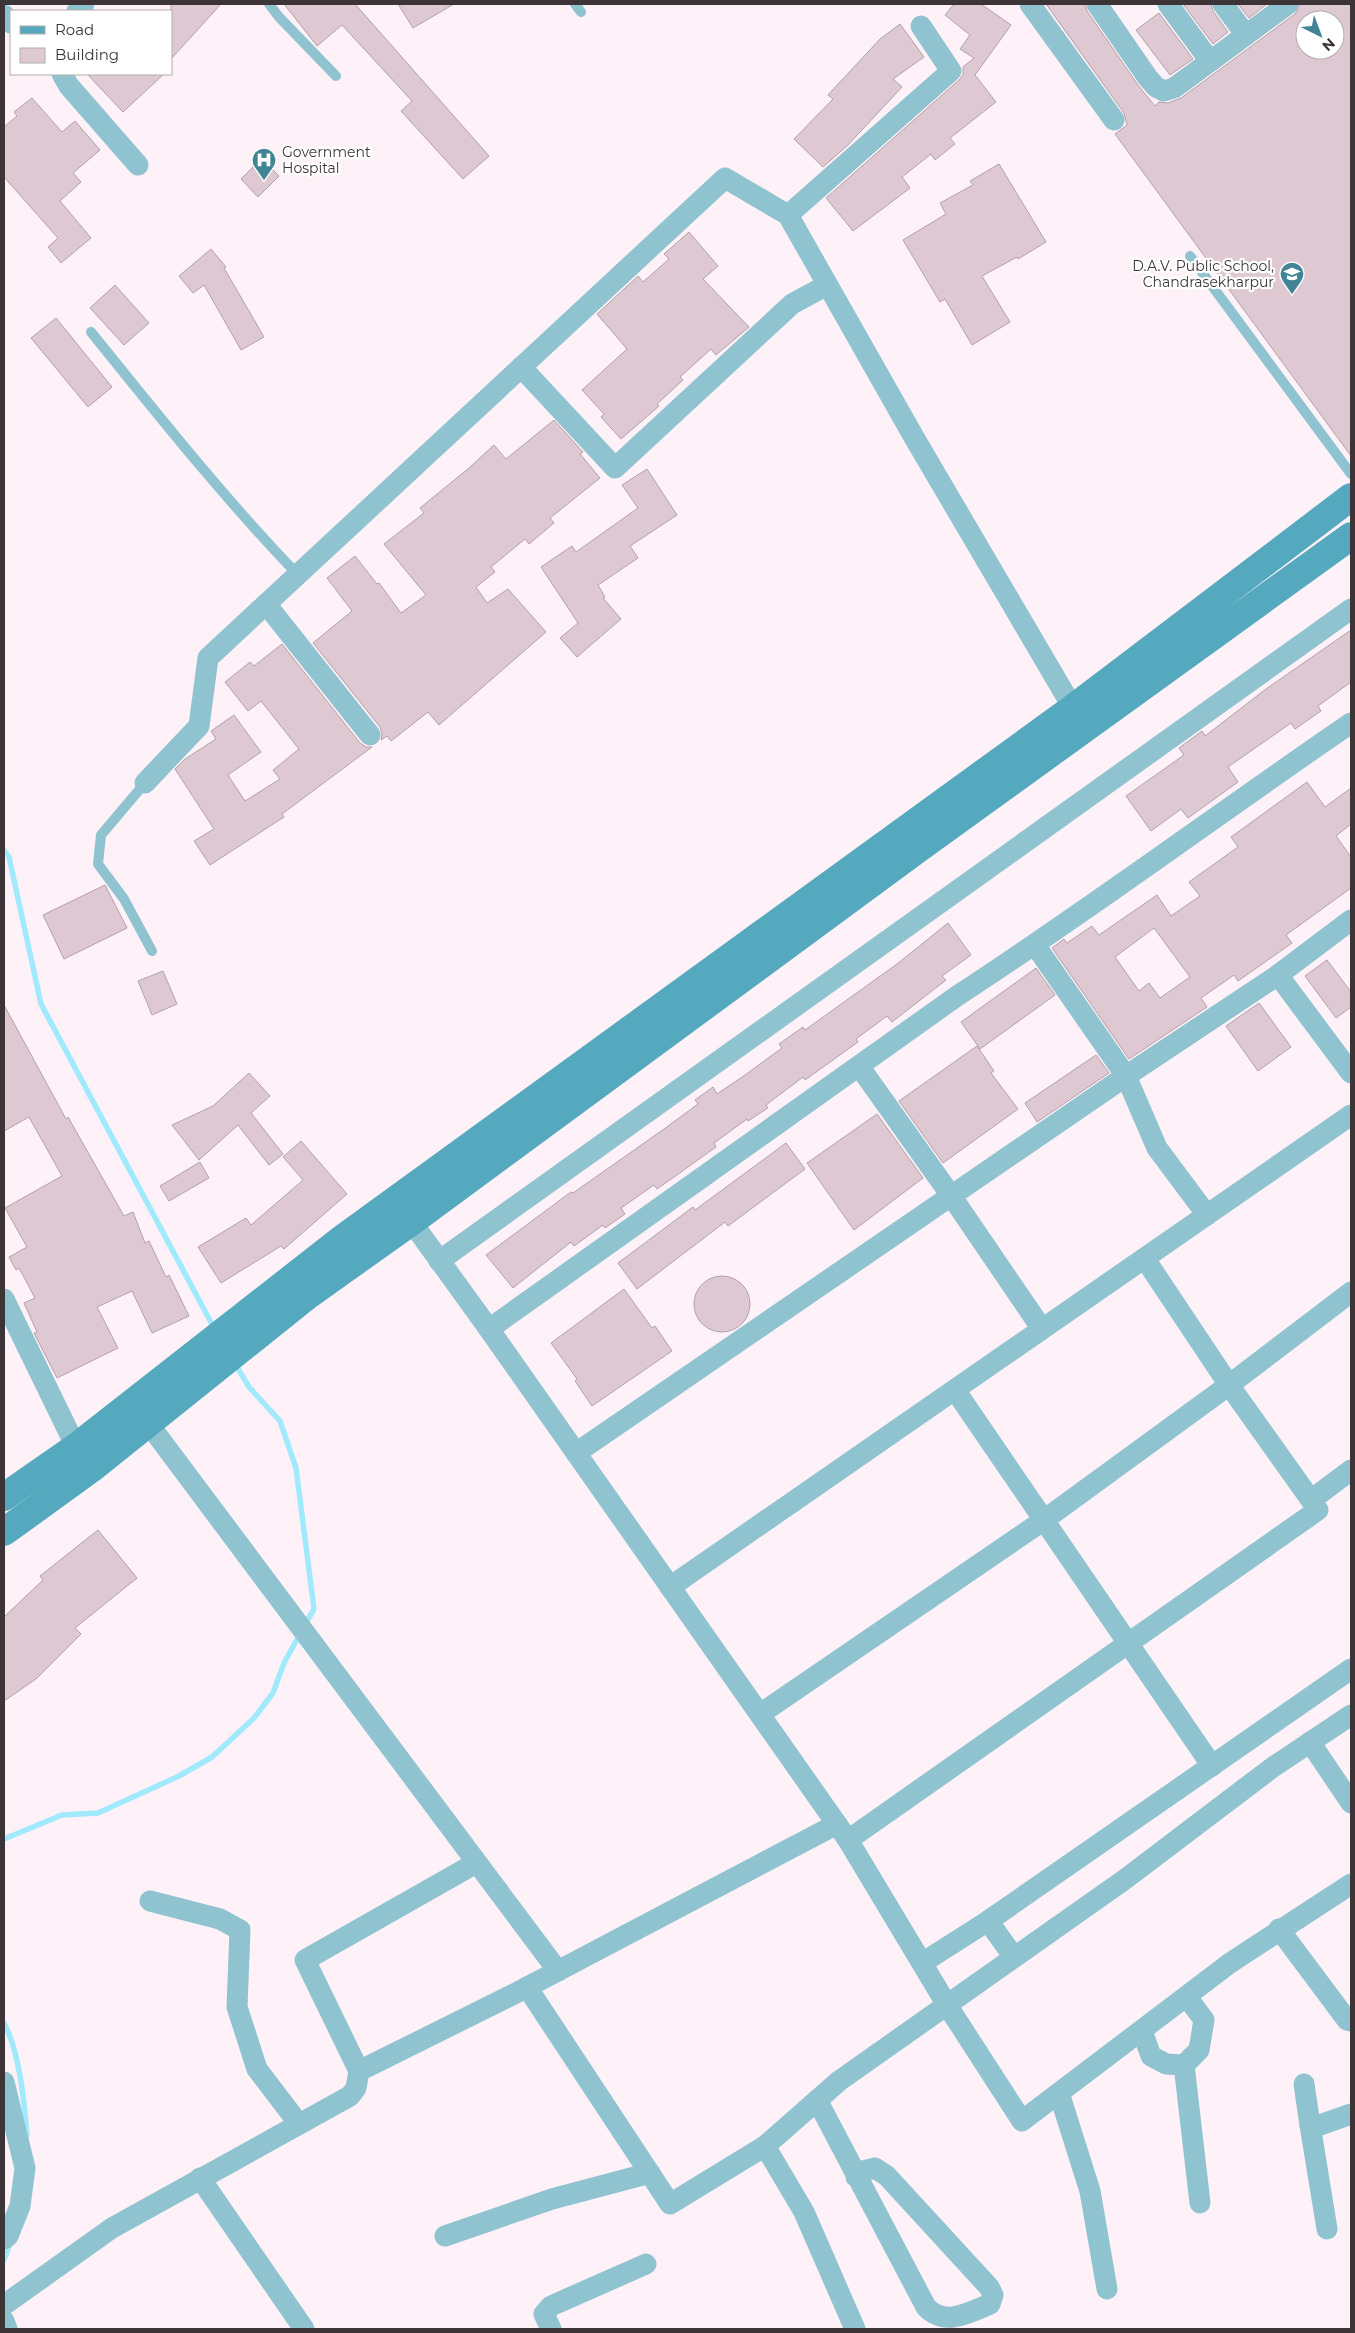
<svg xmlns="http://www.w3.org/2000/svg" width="1355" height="2333" viewBox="0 0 1355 2333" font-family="Montserrat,sans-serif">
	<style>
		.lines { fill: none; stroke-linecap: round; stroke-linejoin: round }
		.stream { stroke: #a1eafd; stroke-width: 5.5 }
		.building { fill: #dec9d3; stroke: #b5a0aa; fill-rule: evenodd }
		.lane { stroke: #8fc3d0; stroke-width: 10 }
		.street { stroke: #8fc3d0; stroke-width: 21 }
		.secondary { stroke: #55a9be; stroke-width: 28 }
		.labels { text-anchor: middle; stroke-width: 4.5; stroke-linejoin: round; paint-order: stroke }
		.poi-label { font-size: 14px; fill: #3c3437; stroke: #fff; text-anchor: start }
	</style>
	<rect width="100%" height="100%" fill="#fef1f7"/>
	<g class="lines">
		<g class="stream">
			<polyline points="4,850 9,857 41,1004 214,1328"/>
			<polyline points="234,1362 249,1387 280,1421 296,1468 314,1609 304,1626"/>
			<polyline points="4,1839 62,1815 98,1813 179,1776 212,1757 254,1718 273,1693 284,1663 300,1634"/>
			<path d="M4,2023C20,2054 24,2101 27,2135"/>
			<polyline points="4,2260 11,2241"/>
		</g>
	</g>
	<g class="building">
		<polygon points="171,4 221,4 171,59"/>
		<polygon points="284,4 355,4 489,156 463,179 401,111 412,101 342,25 317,46"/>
		<polygon points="398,4 454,4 413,28"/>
		<polygon points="954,4 981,4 1011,25 975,75 996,102 950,138 955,144 935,160 931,154 902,177 910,188 853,231 826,198 959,80 963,75 963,67 974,58 960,49 970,35 945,15"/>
		<path d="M1046,4H1085L1087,11L1138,85L1155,106L1159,102L1168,103L1181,98L1295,14L1300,4H1351V456L1115,134L1127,125L1124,113ZM1305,20H1335V50H1305Z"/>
		<polygon points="1183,4 1211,4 1213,11 1228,32 1213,44"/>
		<polygon points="1238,4 1267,4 1249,18"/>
		<polygon points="1159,13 1193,59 1170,75 1136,30"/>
		<polygon points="900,24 924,57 893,79 902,87 848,145 823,167 794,139 833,99 828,95 880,39"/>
		<polygon points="87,74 164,74 123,112"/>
		<polygon points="32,98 62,132 75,121 100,150 73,173 81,182 60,201 91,238 61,263 48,247 58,238 4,177 4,127 17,116 14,112"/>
		<polygon points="999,164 1046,242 1018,259 1017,257 982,276 1010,322 972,345 945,299 940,302 903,240 946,214 940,203 973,185 970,181"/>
		<polygon points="268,165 279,176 258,197 241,179 254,166 260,172"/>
		<polygon points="689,232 718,266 703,279 749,327 716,355 711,349 680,377 683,380 657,404 659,406 621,439 601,417 604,414 582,390 627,349 597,314 638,276 643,282 669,259 664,254"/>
		<polygon points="211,249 226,267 224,268 264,337 241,350 204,285 193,293 179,276"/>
		<polygon points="115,285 149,323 124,345 90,308"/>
		<polygon points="56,318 112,387 88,407 31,338"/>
		<polygon points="554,420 583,452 580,454 600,478 550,518 554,523 529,544 525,539 491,567 495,572 476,587 487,603 508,589 546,632 439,725 428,712 391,741 387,736 381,740 382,734 380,727 313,643 352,611 327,578 355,556 377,584 379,583 401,613 426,595 384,544 424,513 420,508 469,468 494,445 506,459"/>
		<polygon points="647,469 677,515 630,546 638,558 598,585 605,597 603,598 621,619 577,657 560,638 578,623 541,567 572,546 576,552 638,508 622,485"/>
		<polygon points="1351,630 1351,682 1318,706 1321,711 1295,729 1291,723 1228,767 1238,782 1188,818 1181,809 1151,831 1126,796 1184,755 1179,748 1202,731 1205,736 1266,689"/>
		<polygon points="282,644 360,743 366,747 372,747 282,814 284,817 210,865 194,841 214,829 175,769 185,759 216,739 211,731 234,715 261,752 228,775 245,801 280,779 273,770 299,749 261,701 248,711 225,682 250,662 254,666"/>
		<path d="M1307,782L1325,807L1351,788V824L1336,836L1351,857V888L1286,935L1292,943L1238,981L1234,975L1201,998L1207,1007L1129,1059L1052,948L1064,939L1067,943L1092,926L1099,935L1157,895L1171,916L1200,896L1189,882L1238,847L1231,837ZM1154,928L1190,977L1160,998L1149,983L1139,991L1115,957Z"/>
		<polygon points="105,885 127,928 64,959 43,915"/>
		<polygon points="948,923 971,955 942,976 946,980 892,1022 887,1016 856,1039 858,1042 805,1080 803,1077 766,1105 768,1108 748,1121 747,1119 714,1143 716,1147 681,1172 657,1189 654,1185 621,1208 625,1214 605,1228 603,1225 574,1246 571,1242 513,1288 486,1255 571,1192 573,1193 664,1129 698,1104 695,1100 713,1087 717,1094 745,1075 782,1048 779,1044 803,1027 805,1030 897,964"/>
		<polygon points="1327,960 1351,992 1351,1007 1336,1018 1305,976"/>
		<polygon points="1036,968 1055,995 980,1049 961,1022"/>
		<polygon points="163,971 177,1004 152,1015 138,981"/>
		<polygon points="1259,1003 1291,1047 1258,1071 1226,1026"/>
		<polygon points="4,1005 66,1119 68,1117 124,1216 133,1212 145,1243 149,1241 166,1277 169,1275 189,1316 152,1333 132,1291 97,1307 118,1348 57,1378 34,1333 37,1332 24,1303 35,1298 19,1268 16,1270 9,1257 27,1247 5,1208 62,1176 29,1117 4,1131"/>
		<polygon points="977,1046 994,1071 991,1073 1018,1109 943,1163 899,1101"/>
		<polygon points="1096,1055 1109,1073 1037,1122 1025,1103"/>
		<polygon points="249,1073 270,1096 251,1113 283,1154 269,1165 238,1125 199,1160 172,1125 213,1106"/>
		<polygon points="877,1114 923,1178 854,1230 807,1163"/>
		<polygon points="301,1141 347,1194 284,1249 281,1246 221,1283 198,1247 246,1218 251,1225 303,1180 283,1157"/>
		<polygon points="786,1143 805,1169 728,1226 725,1222 637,1289 618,1263 693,1207 695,1210"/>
		<polygon points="200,1162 209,1178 169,1201 160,1186"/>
		<circle cx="722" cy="1304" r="28"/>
		<polygon points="624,1289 652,1328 655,1326 672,1351 592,1406 575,1381 577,1379 551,1343"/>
		<polygon points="98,1530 137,1578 75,1628 81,1634 36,1679 4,1701 4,1617 43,1580 40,1576"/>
	</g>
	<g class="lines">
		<g class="lane">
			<polyline points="269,4 279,17 336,76"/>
			<polyline points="575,4 581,12"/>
			<polyline points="1190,256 1351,474"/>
			<path d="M91,332C158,415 224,498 298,575"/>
			<polyline points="145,783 101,835 98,864 124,899 152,951"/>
		</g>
		<g class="street">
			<polyline points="1030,4 1114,120"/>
			<polyline points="1097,4 1148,78 1156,87 1164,91 1174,88 1288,4"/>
			<polyline points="1168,4 1210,61"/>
			<polyline points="1223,4 1246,35"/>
			<polyline points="77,11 84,4"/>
			<polyline points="4,15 11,23"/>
			<polyline points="62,74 69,86 138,165"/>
			<polyline points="788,215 951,71 921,26"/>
			<polyline points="521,367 615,468 792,304 827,285"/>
			<polyline points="266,604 370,735"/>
			<polyline points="145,783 199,726 208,658 725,178 788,215 915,439 1073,708"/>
			<polyline points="1351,920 1278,975 1351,1073"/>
			<polyline points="1035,945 1126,1076 1157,1148 1207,1215"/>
			<polyline points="859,1066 952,1197 1042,1329"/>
			<polyline points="403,1210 489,1329 848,1840 947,2005 1022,2121 1230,1963 1351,1884"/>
			<polyline points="439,1261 1351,609"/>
			<polyline points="4,1299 76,1447"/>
			<path d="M489,1329L957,996C1091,909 1219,813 1351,723"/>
			<polyline points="955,1390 1212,1766"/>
			<polyline points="148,1423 558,1971"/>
			<polyline points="576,1453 1126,1076 1278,975"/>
			<polyline points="1311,1500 1351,1470"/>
			<polyline points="670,1587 1351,1115"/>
			<polyline points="760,1714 1044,1520 1229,1385 1351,1292"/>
			<polyline points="1310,1742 1351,1803"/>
			<polyline points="848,1840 1318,1510 1229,1385 1145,1259"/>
			<polyline points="150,1901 220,1919 240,1930 237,2007 257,2069 299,2124"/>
			<polyline points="988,1921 1014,1957"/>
			<polyline points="1279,1929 1347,2020 1351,2021"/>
			<polyline points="922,1963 988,1921 1351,1669"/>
			<polyline points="527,1987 670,2204 765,2146"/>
			<polyline points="1187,1997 1204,2020 1199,2050 1184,2065 1200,2203"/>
			<polyline points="1142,2031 1151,2056 1166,2064 1184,2065"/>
			<polyline points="359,2071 305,1960 476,1863"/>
			<polyline points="4,2082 25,2168 20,2206 8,2236 4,2239"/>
			<polyline points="1304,2084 1310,2125"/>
			<polyline points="1059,2093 1090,2191 1107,2289"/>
			<path d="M817,2100L926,2307C945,2327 968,2313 990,2304L993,2295L989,2287L887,2176L875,2168L863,2171L856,2177"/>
			<polyline points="200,2178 304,2329"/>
			<polyline points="1327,2229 1310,2125 1320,2125 1351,2114"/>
			<polyline points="445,2236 552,2199 650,2173"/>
			<polyline points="4,2305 112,2228 350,2096 356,2088 359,2071 514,1994 837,1824"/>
			<polyline points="4,2321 7,2329"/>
			<polyline points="551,2329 544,2314 551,2306 646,2264"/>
			<polyline points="855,2329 804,2212 765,2146 839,2081 1124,1880 1273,1767 1351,1715"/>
		</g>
		<g class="secondary">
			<polyline points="4,1497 76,1447 343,1238 1073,708 1351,497"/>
			<polyline points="4,1532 91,1469 307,1296 411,1222 918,849 1351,536"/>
		</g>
	</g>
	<defs>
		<symbol id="hospital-pin" viewBox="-11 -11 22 30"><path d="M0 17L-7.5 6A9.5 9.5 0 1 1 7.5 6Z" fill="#418495" stroke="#fff"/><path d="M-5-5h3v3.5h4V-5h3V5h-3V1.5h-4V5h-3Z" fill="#fff"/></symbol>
		<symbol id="school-pin" viewBox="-11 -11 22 30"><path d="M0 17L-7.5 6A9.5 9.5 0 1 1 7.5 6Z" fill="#418495" stroke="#fff"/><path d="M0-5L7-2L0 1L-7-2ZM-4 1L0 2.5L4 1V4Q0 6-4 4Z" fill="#fff"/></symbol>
	</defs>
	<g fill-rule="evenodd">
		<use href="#hospital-pin" x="250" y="146" width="28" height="38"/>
		<use href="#school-pin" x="1278" y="260" width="28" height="38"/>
	</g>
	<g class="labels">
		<g class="poi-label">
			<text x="282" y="157">Government<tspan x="282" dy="16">Hospital</tspan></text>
			<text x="1274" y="271" text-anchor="end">D.A.V. Public School,<tspan x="1274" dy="16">Chandrasekharpur</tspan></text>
		</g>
	</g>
	<rect width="1355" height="2333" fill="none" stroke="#3c3437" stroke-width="10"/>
	<rect x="10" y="10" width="162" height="65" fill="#ffffff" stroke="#b1aeaf"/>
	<rect x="20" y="26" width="25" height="8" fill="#55a9be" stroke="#b1aeaf"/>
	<text x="55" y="35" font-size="15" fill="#3c3437">Road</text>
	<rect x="20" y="48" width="25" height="15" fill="#dec9d3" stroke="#b1aeaf"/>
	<text x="55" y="60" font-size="15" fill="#3c3437">Building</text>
	<g transform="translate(1320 35) rotate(138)"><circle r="24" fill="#ffffff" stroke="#b1aeaf"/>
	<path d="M0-4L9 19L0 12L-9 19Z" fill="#418495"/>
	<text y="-8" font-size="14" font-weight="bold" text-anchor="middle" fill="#3c3437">N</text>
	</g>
</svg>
